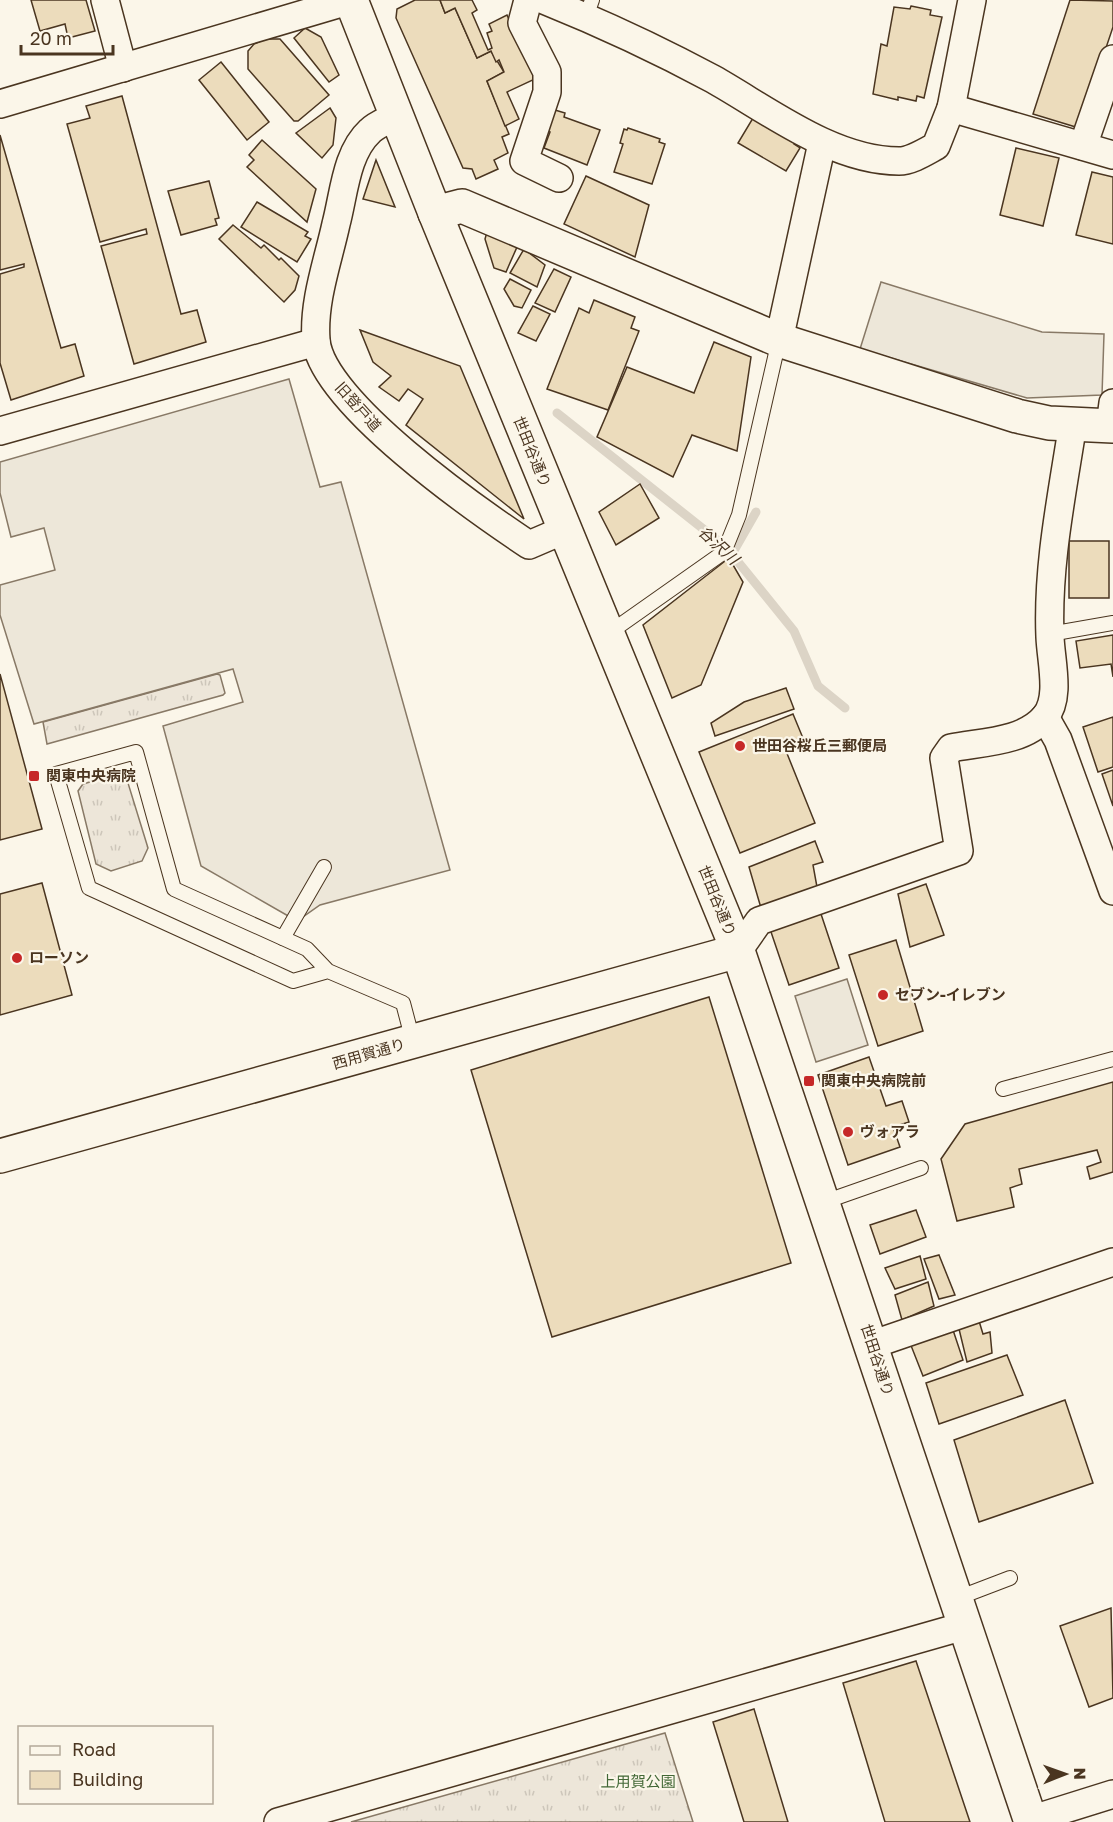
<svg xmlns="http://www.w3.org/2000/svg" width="1113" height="1822" viewBox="0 0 1113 1822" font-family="'Golos Text','Noto Sans JP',sans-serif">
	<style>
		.grass { fill: url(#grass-tufts); stroke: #887966; stroke-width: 1.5 }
		.parking { fill: #ede7d9; stroke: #887966; stroke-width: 1.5 }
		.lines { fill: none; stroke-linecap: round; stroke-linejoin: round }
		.stream { stroke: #dcd4c6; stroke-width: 9 }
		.building { fill: #ecdcbc; stroke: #4a3520; stroke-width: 1.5 }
		.service-casing { stroke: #4a3520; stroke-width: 16 }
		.minor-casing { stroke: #4a3520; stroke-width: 30 }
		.tertiary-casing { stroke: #4a3520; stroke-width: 36 }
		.primary-casing { stroke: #4a3520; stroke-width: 36 }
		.service { stroke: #fbf6e9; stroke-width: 14 }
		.minor { stroke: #fbf6e9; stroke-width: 27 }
		.tertiary { stroke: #fbf6e9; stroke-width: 33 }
		.primary { stroke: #fbf6e9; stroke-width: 33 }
		.poi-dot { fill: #c62828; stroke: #fbf6e9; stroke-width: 2 }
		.labels { text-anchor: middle; stroke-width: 4.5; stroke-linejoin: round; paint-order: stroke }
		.street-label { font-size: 15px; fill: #4a3520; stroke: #fbf6e9 }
		.poi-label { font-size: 15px; font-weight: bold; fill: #4a3520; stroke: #fbf6e9; text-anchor: start }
		.park-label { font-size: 15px; fill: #436837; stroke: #fbf6e9 }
		.water-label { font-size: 16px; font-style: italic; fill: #4a3520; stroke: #fbf6e9 }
	</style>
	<defs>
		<pattern id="grass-tufts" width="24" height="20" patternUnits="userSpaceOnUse" patternTransform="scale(1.5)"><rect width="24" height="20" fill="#ede6d9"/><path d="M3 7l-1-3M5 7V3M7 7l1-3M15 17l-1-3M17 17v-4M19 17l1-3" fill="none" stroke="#cdc6ba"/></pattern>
	</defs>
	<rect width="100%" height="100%" fill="#fbf6e9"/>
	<g class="grass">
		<polygon points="217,674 220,675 225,693 223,695 47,744 43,722"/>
		<polygon points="114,775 122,776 128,783 148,848 142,861 111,871 96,864 78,791 83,784"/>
		<polygon points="665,1733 693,1822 351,1822"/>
	</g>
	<g class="parking">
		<polygon points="881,282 1042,332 1104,334 1102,395 1027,398 860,349"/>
		<polygon points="289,379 320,487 341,482 450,870 320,905 297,921 201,866 163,726 243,702 233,669 34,724 0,615 0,585 55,570 44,528 11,537 0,493 0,462"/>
		<polygon points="847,979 868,1045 816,1062 795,996"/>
	</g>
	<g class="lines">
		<g class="stream">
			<polyline points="557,413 726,547 794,631 818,686 845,708"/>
			<polyline points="732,554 756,512"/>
		</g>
	</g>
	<g class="building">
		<polygon points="31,0 86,0 95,31 68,38 65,24 40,31"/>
		<polygon points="415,0 440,0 445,13 455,8 477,58 491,51 504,72 487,81 509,134 502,137 508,153 494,160 498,169 476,179 472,169 463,168 396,18 397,9"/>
		<polygon points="440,0 472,0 477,10 472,13 488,50 492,48 487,33 492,31 489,24 507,15 535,79 507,92 519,119 505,126 487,81 504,72 499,60 496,62 491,51 477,58 455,8 445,13"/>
		<polygon points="1070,0 1113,1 1113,27 1079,128 1033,114"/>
		<polygon points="911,6 931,10 930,15 942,17 924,98 917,96 916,101 898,97 898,100 873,94 881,44 887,46 894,7 910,9"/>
		<polygon points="305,28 321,37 339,75 329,82 294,38"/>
		<polygon points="265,39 280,39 329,95 298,121 294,121 248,69 248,51 254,44"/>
		<polygon points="221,62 269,122 247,140 199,80"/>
		<polygon points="122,96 181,314 197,310 206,342 134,364 101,246 147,234 146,229 100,242 67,124 90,118 86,106"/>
		<polygon points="330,108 336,118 333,145 322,158 296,133"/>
		<polygon points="555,110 565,113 564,117 600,130 587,165 544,148 550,132 546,131"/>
		<polygon points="756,113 797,138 794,144 800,148 786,171 738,143"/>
		<polygon points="628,128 660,139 659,142 665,144 652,184 614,172 623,144 620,143 624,129 627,130"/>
		<polygon points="0,135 61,348 75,344 84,376 11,400 0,363 0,274 24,267 24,264 0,270"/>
		<polygon points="262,140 316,189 307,222 247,167 254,160 249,155"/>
		<polygon points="1016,148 1059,158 1043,226 1000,215"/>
		<polygon points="376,160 395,207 363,199"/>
		<polygon points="1092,172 1113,177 1113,244 1076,235"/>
		<polygon points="586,176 649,205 635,257 564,224"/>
		<polygon points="209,181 219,218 215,219 217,225 181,235 168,191"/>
		<polygon points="257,202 308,232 305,236 311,239 297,262 241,227"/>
		<polygon points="233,225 261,248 264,245 279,260 281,258 299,276 295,290 284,302 219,239"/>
		<polygon points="487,232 517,247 506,272 494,268 485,239"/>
		<polygon points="524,249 545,265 537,287 510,273"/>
		<polygon points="554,269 571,277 555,312 535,303"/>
		<polygon points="510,279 531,290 522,308 514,306 504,289"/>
		<polygon points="594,300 635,317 631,328 639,331 608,410 547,389 579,308 589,313"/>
		<polygon points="533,306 550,314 536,341 518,333"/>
		<polygon points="360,330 460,366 524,519 406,425 423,399 408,389 399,401 379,387 391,376 373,362"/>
		<polygon points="714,342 751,357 737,451 692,435 673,477 597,437 627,367 694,393"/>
		<polygon points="640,484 659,518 616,545 599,512"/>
		<rect x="1069" y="541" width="40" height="57"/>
		<polygon points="729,558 743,582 701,685 672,698 643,625"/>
		<polygon points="1113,635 1113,677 1111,664 1080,668 1076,641"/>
		<polygon points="0,674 42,829 0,840"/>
		<polygon points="786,688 794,709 715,736 711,723 744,702"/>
		<polygon points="793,714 805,743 786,751 815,823 740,853 699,752"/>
		<polygon points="1113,717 1113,767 1098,772 1083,727"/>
		<polygon points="1113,770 1113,806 1102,774"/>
		<polygon points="815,841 823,862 813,865 817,887 761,908 749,867"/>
		<polygon points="42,883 72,995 0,1015 0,894"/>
		<polygon points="926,884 944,935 910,947 898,894"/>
		<polygon points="820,911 839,968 789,985 770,929"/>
		<polygon points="896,940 923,1031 878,1046 849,955"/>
		<polygon points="709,997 791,1263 552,1337 471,1070"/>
		<polygon points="869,1057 886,1106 902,1101 909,1122 893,1127 900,1147 848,1165 818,1075"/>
		<polygon points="1113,1082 1113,1172 1090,1179 1087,1167 1101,1162 1097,1150 1019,1169 1022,1184 1010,1188 1014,1207 957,1221 941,1159 965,1124"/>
		<polygon points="916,1210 926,1237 880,1254 870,1225"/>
		<polygon points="939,1255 955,1295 939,1299 924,1259"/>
		<polygon points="920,1256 926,1279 895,1289 885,1268"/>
		<polygon points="928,1282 934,1306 902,1320 895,1295"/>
		<polygon points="979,1321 983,1334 990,1332 992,1353 967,1362 959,1329"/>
		<polygon points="951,1324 963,1360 923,1376 910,1343"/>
		<polygon points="1007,1355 1023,1395 939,1424 926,1383"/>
		<polygon points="1065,1400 1093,1483 979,1522 954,1440"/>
		<polygon points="1111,1608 1113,1698 1089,1707 1060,1626"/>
		<polygon points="916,1661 970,1822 885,1822 843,1683"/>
		<polygon points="754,1709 788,1822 744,1822 713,1722"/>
	</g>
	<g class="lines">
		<defs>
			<g id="service">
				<polyline points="586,17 592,0"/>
				<polyline points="609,633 724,552 739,515 779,340"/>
				<polyline points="1050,634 1113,623"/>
				<polyline points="283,938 324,867"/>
				<polyline points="328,971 293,981 89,888 56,774 136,752 174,889 307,949 328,971 403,1003 413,1041"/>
				<polyline points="1003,1089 1113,1059"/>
				<polyline points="824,1202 921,1168"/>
				<polyline points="955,1599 1010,1578"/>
			</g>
			<g id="minor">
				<polyline points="105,0 123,68"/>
				<polyline points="528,0 522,23 547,72 547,92 524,161 559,178"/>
				<path d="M544,0C601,23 659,50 713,79C768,110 833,161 899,161C911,161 925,152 936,146L951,108L972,0"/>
				<polyline points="0,104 351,0"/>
				<polyline points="951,108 1113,155"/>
				<path d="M398,115C389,120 377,124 370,131C346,153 344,194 336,224C328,261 313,301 316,340C321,402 478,511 529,545L564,530"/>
				<polyline points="1083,146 1113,59"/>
				<polyline points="779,340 822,143"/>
				<polyline points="1110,426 1113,403"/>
				<polyline points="0,431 316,342"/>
				<polyline points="1045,717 1058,740 1113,891"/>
				<path d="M738,951L759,921L959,851L944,758L951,748C982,742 1024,742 1045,717C1061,698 1051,662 1050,637C1047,565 1062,495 1073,423"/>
				<polyline points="871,1345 1113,1262"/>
				<polyline points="1030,1820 1113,1794"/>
				<polyline points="278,1822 964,1626"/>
			</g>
			<g id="tertiary">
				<polyline points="435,213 462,206 779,340 1017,416 1049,423 1113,426"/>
				<polyline points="0,1156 738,951"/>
			</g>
			<polyline id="primary" points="351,0 435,213 738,951 1031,1822"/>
		</defs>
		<use href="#service" class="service-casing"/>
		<use href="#minor" class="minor-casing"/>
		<use href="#tertiary" class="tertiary-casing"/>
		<use href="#primary" class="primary-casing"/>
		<use href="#service" class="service"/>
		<use href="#minor" class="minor"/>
		<use href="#tertiary" class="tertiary"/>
		<use href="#primary" class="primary"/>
	</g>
	<g class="poi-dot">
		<circle cx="740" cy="746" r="6"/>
		<rect x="28" y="770" width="12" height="12" rx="3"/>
		<circle cx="17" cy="958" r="6"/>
		<circle cx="883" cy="995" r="6"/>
		<rect x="803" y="1075" width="12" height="12" rx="3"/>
		<circle cx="848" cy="1132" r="6"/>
	</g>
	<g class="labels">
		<g class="street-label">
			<text transform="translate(358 407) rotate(48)" y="5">旧登戸道</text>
			<text transform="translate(532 452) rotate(68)" y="5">世田谷通り</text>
			<text transform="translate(717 901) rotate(68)" y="5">世田谷通り</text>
			<text transform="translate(369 1054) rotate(-16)" y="5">西用賀通り</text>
			<text transform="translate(877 1360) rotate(72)" y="5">世田谷通り</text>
		</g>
		<g class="poi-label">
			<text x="752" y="751">世田谷桜丘三郵便局</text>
			<text x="46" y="781">関東中央病院</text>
			<text x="29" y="963">ローソン</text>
			<text x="895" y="1000">セブン-イレブン</text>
			<text x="821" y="1086">関東中央病院前</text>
			<text x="860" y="1137">ヴォアラ</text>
		</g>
		<g class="park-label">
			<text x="638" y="1787">上用賀公園</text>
		</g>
		<g class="water-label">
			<text transform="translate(719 545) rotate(43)" y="6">谷沢川</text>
		</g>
	</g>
	<rect x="18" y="1726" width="195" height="78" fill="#fbf6e9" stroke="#b4a999" stroke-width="1.5"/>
	<rect x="30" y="1746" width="30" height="9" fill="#fbf6e9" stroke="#b4a999" stroke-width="1.5"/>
	<text x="72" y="1756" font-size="18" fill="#4a3520">Road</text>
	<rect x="30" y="1771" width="30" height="18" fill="#ecdcbc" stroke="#b4a999" stroke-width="1.5"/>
	<text x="72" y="1786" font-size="18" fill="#4a3520">Building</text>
	<g transform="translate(1065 1774) rotate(89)" stroke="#fbf6e9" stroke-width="4.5" paint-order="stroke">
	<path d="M0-4.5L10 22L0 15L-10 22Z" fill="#4a3520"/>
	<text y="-9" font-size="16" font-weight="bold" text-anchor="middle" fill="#4a3520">N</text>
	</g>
	<path d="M21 45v9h92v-9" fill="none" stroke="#4a3520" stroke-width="3"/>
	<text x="30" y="45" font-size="18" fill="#4a3520" stroke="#fbf6e9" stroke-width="4.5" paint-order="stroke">20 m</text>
</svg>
